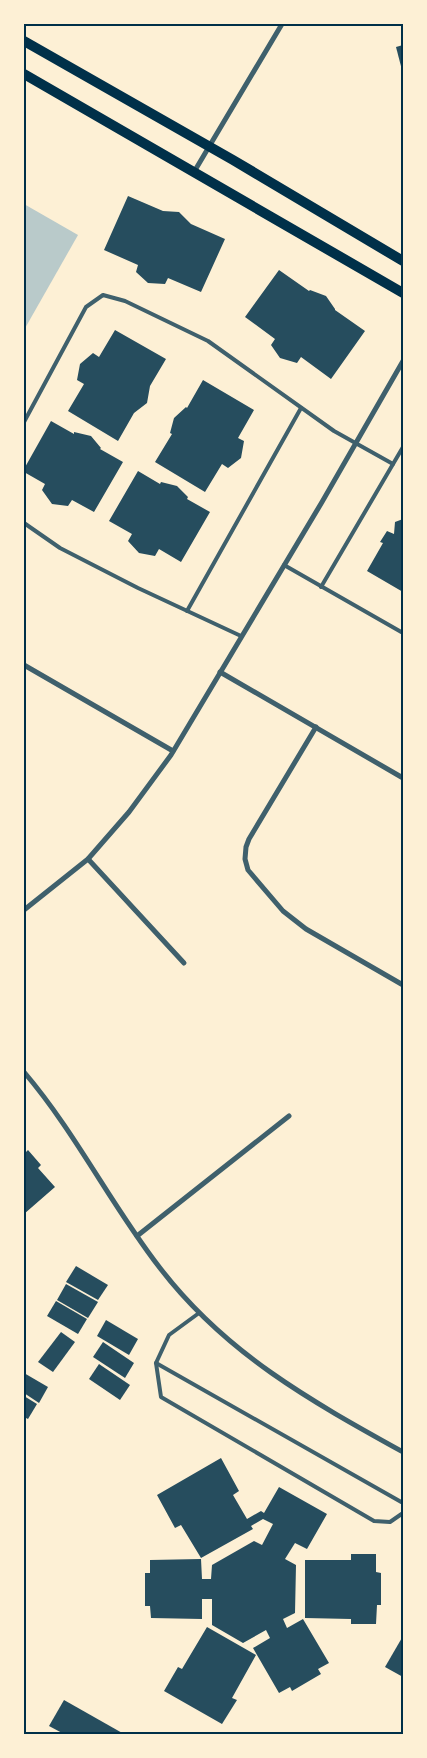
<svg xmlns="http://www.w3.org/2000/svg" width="427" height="1758" viewBox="0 0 427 1758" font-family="'Sofia Sans Condensed',sans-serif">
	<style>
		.green { fill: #b9caca }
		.building { fill: #264d5e }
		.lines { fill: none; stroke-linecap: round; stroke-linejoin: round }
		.service { stroke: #3f606c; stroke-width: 4 }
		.minor { stroke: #3f606c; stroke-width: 5 }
		.secondary { stroke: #003049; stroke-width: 10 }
		.neatline { fill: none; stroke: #003049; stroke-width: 2 }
	</style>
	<rect width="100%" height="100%" fill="#fdf0d5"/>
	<polygon class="green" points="24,204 78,235 24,330"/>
	<g class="building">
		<polygon points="403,45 403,74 396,47"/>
		<polygon points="128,196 163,211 179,212 191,224 225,239 201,292 168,278 165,284 148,283 136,272 138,265 104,250"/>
		<polygon points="279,270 309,291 310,290 326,296 335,309 335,310 365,331 331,379 301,357 297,363 280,358 271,345 275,339 245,317"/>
		<polygon points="115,330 166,359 150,386 147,403 134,413 118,441 68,411 84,384 77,380 80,364 93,353 99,357"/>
		<polygon points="203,380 254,410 238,438 244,441 241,458 228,468 222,464 205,492 155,462 172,434 170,433 174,418 186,407 187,408"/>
		<polygon points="51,421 74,434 74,432 91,436 101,448 100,449 123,462 94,512 72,500 68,506 52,504 42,490 45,484 24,472 24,469"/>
		<polygon points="138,471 160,484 161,482 177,486 188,497 187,499 210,512 181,562 159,549 155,556 139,553 128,541 132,534 109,521"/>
		<polygon points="403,519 403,592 367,571 383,543 380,542 387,531 394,534 395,522"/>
		<polygon points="28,1150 41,1165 38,1168 55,1187 24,1214 24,1154"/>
		<polygon points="76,1266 108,1285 98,1300 66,1282"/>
		<polygon points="66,1284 98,1302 88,1318 57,1300"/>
		<polygon points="56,1301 87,1319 78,1334 47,1316"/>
		<polygon points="106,1320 138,1339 129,1355 97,1336"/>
		<polygon points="61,1332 75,1342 53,1372 38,1362"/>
		<polygon points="103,1342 134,1363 125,1378 93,1357"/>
		<polygon points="99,1364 130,1385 120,1400 89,1379"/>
		<polygon points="24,1373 48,1387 39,1403 24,1393"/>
		<polygon points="24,1396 37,1404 28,1419 24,1417"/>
		<polygon points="221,1458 239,1491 233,1495 247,1519 261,1511 264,1513 279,1487 327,1514 307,1549 295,1543 285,1559 296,1565 295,1613 283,1619 287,1628 303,1619 329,1663 318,1669 321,1674 292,1691 290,1687 279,1693 253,1648 270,1638 266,1630 243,1643 212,1625 212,1599 202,1599 202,1619 151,1618 150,1606 145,1606 145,1573 150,1573 150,1560 201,1559 202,1579 211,1579 212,1565 254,1541 262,1545 273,1524 263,1519 251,1526 253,1529 201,1558 181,1525 175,1528 157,1495"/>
		<polygon points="351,1554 376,1554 376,1572 381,1573 381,1605 377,1605 376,1624 351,1624 351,1619 305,1618 305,1560 351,1560"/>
		<polygon points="207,1627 256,1655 232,1698 237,1700 222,1724 164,1691 178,1667 182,1669"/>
		<polygon points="403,1636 403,1677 385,1667"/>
		<polygon points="64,1700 124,1734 64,1734 49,1726"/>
	</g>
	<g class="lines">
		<g class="service">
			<polyline points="24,422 86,307 103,295 125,301 208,341 334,431 393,464"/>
			<polyline points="24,523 60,548 138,588 241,636"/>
			<polyline points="284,565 403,633"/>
			<polyline points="321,587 403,447"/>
			<polyline points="187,611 301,408"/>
			<polyline points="199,1313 169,1335 156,1363 161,1397 374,1521 390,1522 403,1513"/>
			<polyline points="156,1363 403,1503"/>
		</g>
		<g class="minor">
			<polyline points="194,172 282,24"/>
			<polyline points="24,665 173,751"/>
			<polyline points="220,672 403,778"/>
			<polyline points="316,727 249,839 246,847 245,859 248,870 283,911 306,929 403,985"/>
			<polyline points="88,859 184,963"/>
			<polyline points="24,910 88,859 129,812 171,755 322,502 403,361"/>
			<path d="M24,1072C76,1133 111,1205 160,1268C226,1354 311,1401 403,1452"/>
			<polyline points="137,1236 289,1116"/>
		</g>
		<g class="secondary">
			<polyline points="24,41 233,160 403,261"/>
			<polyline points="24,74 403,293"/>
		</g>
	</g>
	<rect width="427" height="1758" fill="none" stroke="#fdf0d5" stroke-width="50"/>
	<rect x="25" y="25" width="377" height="1708" class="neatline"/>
</svg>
